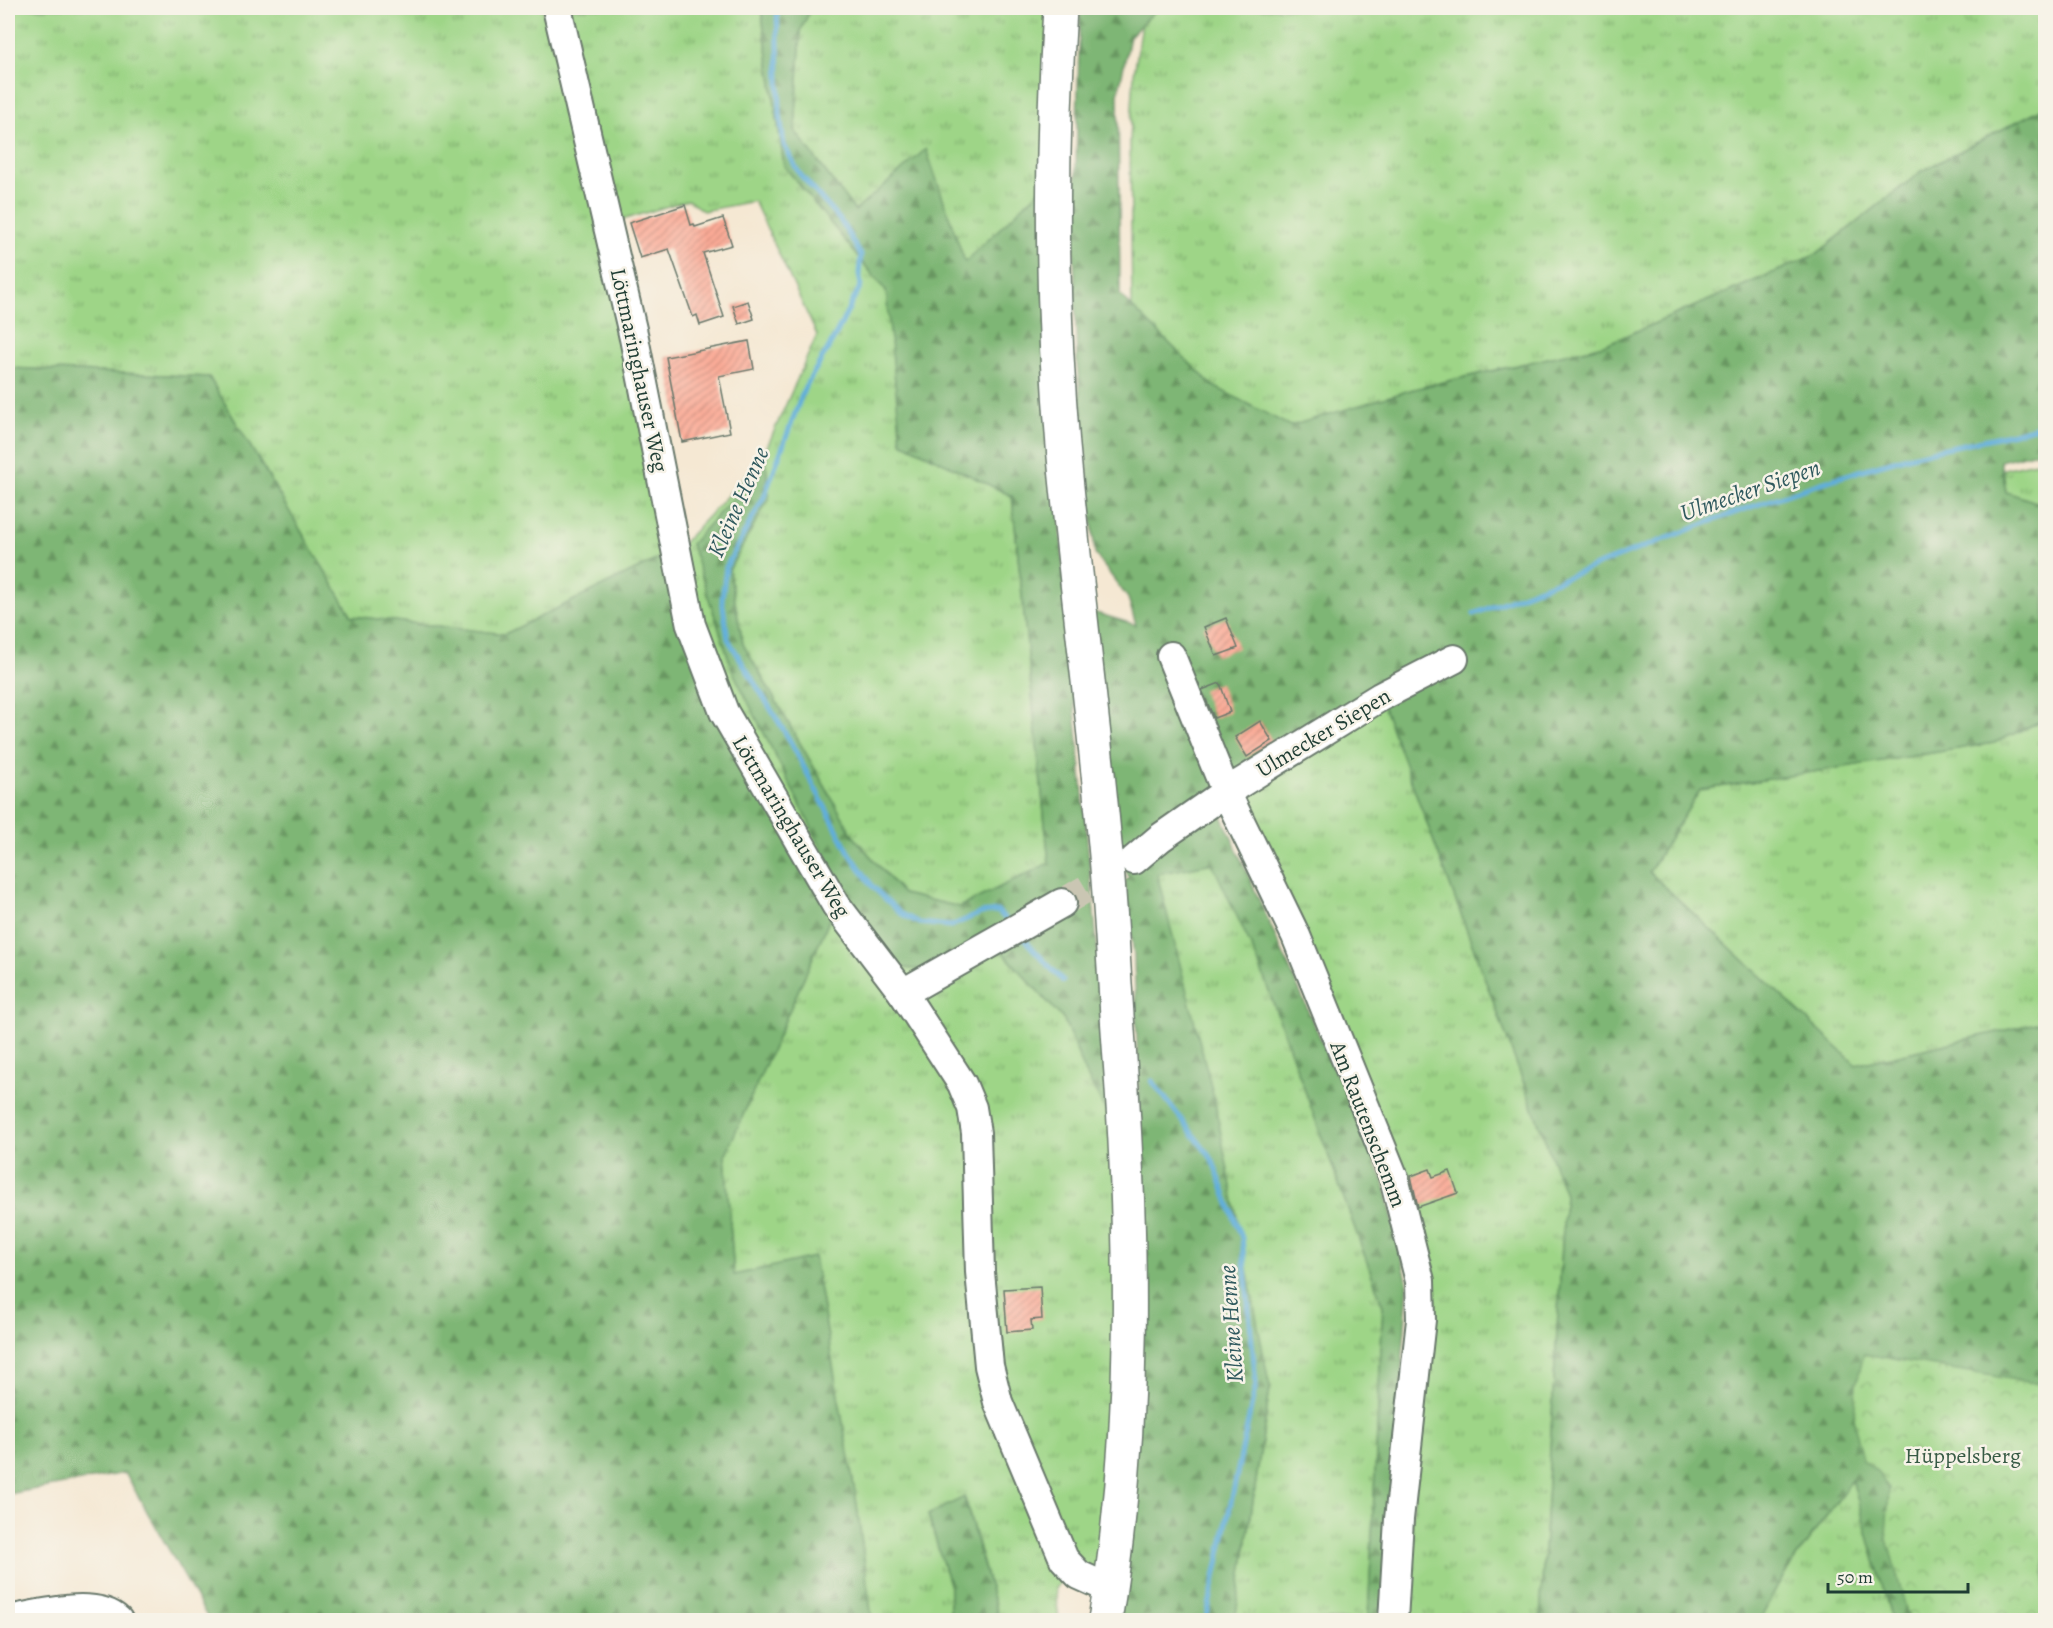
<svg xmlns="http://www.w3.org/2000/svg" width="2053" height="1628" viewBox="0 0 2053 1628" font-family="Alegreya,serif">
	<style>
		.grass { fill: url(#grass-tufts); stroke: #5e895e; stroke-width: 1.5 }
		.forest { fill: url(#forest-firs); stroke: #4e7a54; stroke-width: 1.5 }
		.park { fill: url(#park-crowns); stroke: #5e895e; stroke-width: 1.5 }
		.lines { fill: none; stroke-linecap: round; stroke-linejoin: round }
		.stream { stroke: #60aeda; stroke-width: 5 }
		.building { fill: url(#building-hatch) }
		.minor-tunnel { stroke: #cac6b3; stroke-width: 28; stroke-dasharray: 28 14; stroke-linecap: butt }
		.minor-casing { stroke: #6a796c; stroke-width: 32 }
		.major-casing { stroke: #6a796c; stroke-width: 36 }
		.minor { stroke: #fff; stroke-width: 28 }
		.major { stroke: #fff; stroke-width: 33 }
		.labels { text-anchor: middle; stroke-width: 5; stroke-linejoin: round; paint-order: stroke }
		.street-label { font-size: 22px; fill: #1f3d34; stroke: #f7f3e8 }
		.park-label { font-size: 22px; fill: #385b45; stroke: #f7f3e8 }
		.water-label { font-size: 24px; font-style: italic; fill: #2f595e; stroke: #f7f3e8 }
	</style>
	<defs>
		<pattern id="grass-tufts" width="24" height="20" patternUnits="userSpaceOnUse" patternTransform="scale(1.5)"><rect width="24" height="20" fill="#9ed587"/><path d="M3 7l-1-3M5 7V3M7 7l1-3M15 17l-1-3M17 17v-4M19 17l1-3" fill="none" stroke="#80ae6f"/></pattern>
		<pattern id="forest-firs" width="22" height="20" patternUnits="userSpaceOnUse" patternTransform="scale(1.5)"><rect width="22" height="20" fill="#7eb674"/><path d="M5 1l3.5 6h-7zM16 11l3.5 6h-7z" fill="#679560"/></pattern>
		<pattern id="park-crowns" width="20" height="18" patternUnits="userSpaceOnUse" patternTransform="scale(1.5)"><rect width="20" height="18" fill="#9ed587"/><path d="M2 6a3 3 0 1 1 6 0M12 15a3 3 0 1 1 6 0" fill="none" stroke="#80ae6f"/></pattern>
		<pattern id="building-hatch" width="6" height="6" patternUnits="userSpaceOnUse" patternTransform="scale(1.5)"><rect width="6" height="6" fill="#fbaa96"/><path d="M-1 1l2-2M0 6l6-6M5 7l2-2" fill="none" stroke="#cb8c7b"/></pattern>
	</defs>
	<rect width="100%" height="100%" fill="#f7f3e8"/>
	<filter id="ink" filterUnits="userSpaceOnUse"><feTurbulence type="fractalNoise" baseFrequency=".0167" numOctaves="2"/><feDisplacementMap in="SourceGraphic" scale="12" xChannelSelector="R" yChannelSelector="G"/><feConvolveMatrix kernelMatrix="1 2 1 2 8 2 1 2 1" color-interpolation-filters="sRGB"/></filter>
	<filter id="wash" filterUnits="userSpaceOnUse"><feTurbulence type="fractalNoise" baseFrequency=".008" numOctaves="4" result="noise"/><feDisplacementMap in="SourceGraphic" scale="24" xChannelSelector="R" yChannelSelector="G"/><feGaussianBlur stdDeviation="1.35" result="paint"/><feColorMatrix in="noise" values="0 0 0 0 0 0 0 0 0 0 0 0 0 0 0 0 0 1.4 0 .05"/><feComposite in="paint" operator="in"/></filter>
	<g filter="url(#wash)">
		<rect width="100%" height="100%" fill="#f5e8d3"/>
		<g class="grass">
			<polygon points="8,8 542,8 634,338 677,550 762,458 817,335 754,201 703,211 688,200 609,224 562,8 761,8 784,166 886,291 902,442 1012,496 1049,863 960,907 903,894 854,837 743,644 729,570 769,498 766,463 691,544 843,890 987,935 1064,1020 1086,1074 1114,1126 1120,1312 1100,1564 1094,1570 1080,1566 1055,1588 1059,1620 999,1620 965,1498 928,1515 950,1587 950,1620 872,1620 856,1498 814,1258 734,1275 725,1155 836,905 742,744 676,550 505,634 351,616 209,377 8,368"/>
			<polygon points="811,8 1048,8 1045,185 965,263 926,150 855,211 795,131 801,29"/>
			<polygon points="1158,8 2045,8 2045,107 1922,171 1815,255 1604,345 1414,389 1290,427 1213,386 1132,307 1130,141 1134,74 1142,24"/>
			<polygon points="2045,460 2045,505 2006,492 2003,469"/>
			<polygon points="1383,705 1565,1194 1540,1620 1404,1620 1419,1437 1436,1302 1427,1268 1243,811 1247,795"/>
			<polygon points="2045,719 2045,1021 1856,1065 1649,872 1700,790 1994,743"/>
			<polygon points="1213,863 1258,961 1383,1306 1368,1620 1235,1620 1270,1388 1157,874"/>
			<polygon points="1853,1479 1892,1620 1760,1620 1783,1576"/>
		</g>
		<g class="forest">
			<polygon points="761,8 811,8 801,30 795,131 855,211 926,149 965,262 1045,185 1064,592 1114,1126 1086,1074 1064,1020 987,935 926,970 892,967 843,890 733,672 691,544 766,462 769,498 729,570 743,644 854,837 903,894 960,907 1049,863 1012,496 901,442 886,291 784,166"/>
			<polygon points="1080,8 1158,8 1130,36 1118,94 1120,295 1213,386 1290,426 1414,389 1604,345 1815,255 1922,171 2045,107 2045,450 2000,461 2006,492 2045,505 2045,719 1994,743 1700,790 1649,872 1856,1065 2045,1021 2045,1620 1892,1620 1852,1480 1783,1576 1760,1620 1540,1620 1565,1194 1383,705 1211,791 1384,1182 1408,1285 1384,1620 1368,1620 1383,1306 1258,961 1212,863 1157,874 1214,1098 1270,1388 1235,1620 1116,1620 1140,1131 1134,956 1093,612 1136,625 1128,598 1095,554 1077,363 1074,250"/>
			<polygon points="8,368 209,377 352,616 505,634 676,550 742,744 836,905 725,1156 734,1275 814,1257 856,1498 872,1620 209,1620 125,1473 8,1494"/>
			<polygon points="964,1497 999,1620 950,1620 950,1587 928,1515"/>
		</g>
		<polygon class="park" points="1864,1354 2045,1385 2045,1620 1909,1620 1886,1535 1889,1489 1879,1473 1863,1460 1854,1423 1856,1385"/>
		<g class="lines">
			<g class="stream">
				<polyline points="777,8 780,114 784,145 799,173 840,220 861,255 859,273 861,285 833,340 804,389 764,497 726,567 722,599 728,639 789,739 849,852 873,887 900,913 919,923 951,926 981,913 998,911 1010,924"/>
				<path d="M1474,614C1616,558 1757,499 1904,458C1951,445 1999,439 2046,424"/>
				<polyline points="1022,937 1063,981"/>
				<polyline points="1152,1081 1212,1159 1242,1238 1256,1384 1206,1620"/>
			</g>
		</g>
		<g id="blocks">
			<g class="building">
				<polygon points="685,205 691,225 694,224 695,227 723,218 732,245 703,253 724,317 700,325 697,315 693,317 669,249 640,258 629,223"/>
				<polygon points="748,301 754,319 739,324 733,306"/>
				<polygon points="749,341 754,369 719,376 730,432 682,442 666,357"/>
				<polygon points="1226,618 1238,648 1216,656 1204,627"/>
				<polygon points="1220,683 1230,712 1214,718 1202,690"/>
				<polygon points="1260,721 1272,741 1247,757 1235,737"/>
				<polygon points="1430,1169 1433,1177 1450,1171 1458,1193 1418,1207 1411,1176"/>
				<polygon points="1040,1287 1042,1319 1031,1320 1032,1330 1007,1332 1004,1289"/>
			</g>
		</g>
	</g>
	<g filter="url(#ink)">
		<use href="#blocks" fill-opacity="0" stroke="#6a796c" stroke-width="1.5"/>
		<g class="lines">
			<polyline class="minor-tunnel" points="1062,903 1124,866"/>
			<defs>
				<g id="minor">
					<polyline points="557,8 634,338 691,625 724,712 836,905 903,993 962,1084 972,1108 976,1133 980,1272 989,1366 998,1402 1064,1559 1079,1575 1110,1589"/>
					<polyline points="1171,656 1226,792 1380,697 1454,659"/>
					<polyline points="1134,860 1160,838 1226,792 1296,936 1394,1178 1420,1281 1421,1320 1399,1519 1393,1620"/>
					<polyline points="903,993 1062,903"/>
					<path d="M8,1620C37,1615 95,1598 118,1620"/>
				</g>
				<path id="major" d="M1060,8C1051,150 1051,304 1063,446C1075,576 1092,705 1104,834C1111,904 1114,975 1119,1045C1133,1238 1137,1429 1105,1620"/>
			</defs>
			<use href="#minor" class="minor-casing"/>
			<use href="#major" class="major-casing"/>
			<use href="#minor" class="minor"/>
			<use href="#major" class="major"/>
		</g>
	</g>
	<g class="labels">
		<g class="street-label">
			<text transform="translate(640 370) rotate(78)" y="8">Löttmaringhauser Weg</text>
			<text transform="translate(1323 732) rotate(-31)" y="8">Ulmecker Siepen</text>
			<text transform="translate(792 826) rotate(59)" y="8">Löttmaringhauser Weg</text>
			<text transform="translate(1369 1124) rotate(69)" y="8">Am Rautenschemm</text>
		</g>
		<g class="park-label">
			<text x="1963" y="1463">Hüppelsberg</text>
		</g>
		<g class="water-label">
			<text transform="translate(1750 490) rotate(-19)" y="8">Ulmecker Siepen</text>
			<text transform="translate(738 502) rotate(-66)" y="8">Kleine Henne</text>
			<text transform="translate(1231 1324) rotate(-94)" y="8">Kleine Henne</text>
		</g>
	</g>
	<rect width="2053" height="1628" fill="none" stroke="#f7f3e8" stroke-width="30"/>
	<path d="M1828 1583v9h140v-9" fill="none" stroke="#1f3d34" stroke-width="3"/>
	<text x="1837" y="1583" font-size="18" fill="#1f3d34" stroke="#f7f3e8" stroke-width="4.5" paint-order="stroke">50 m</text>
</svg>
